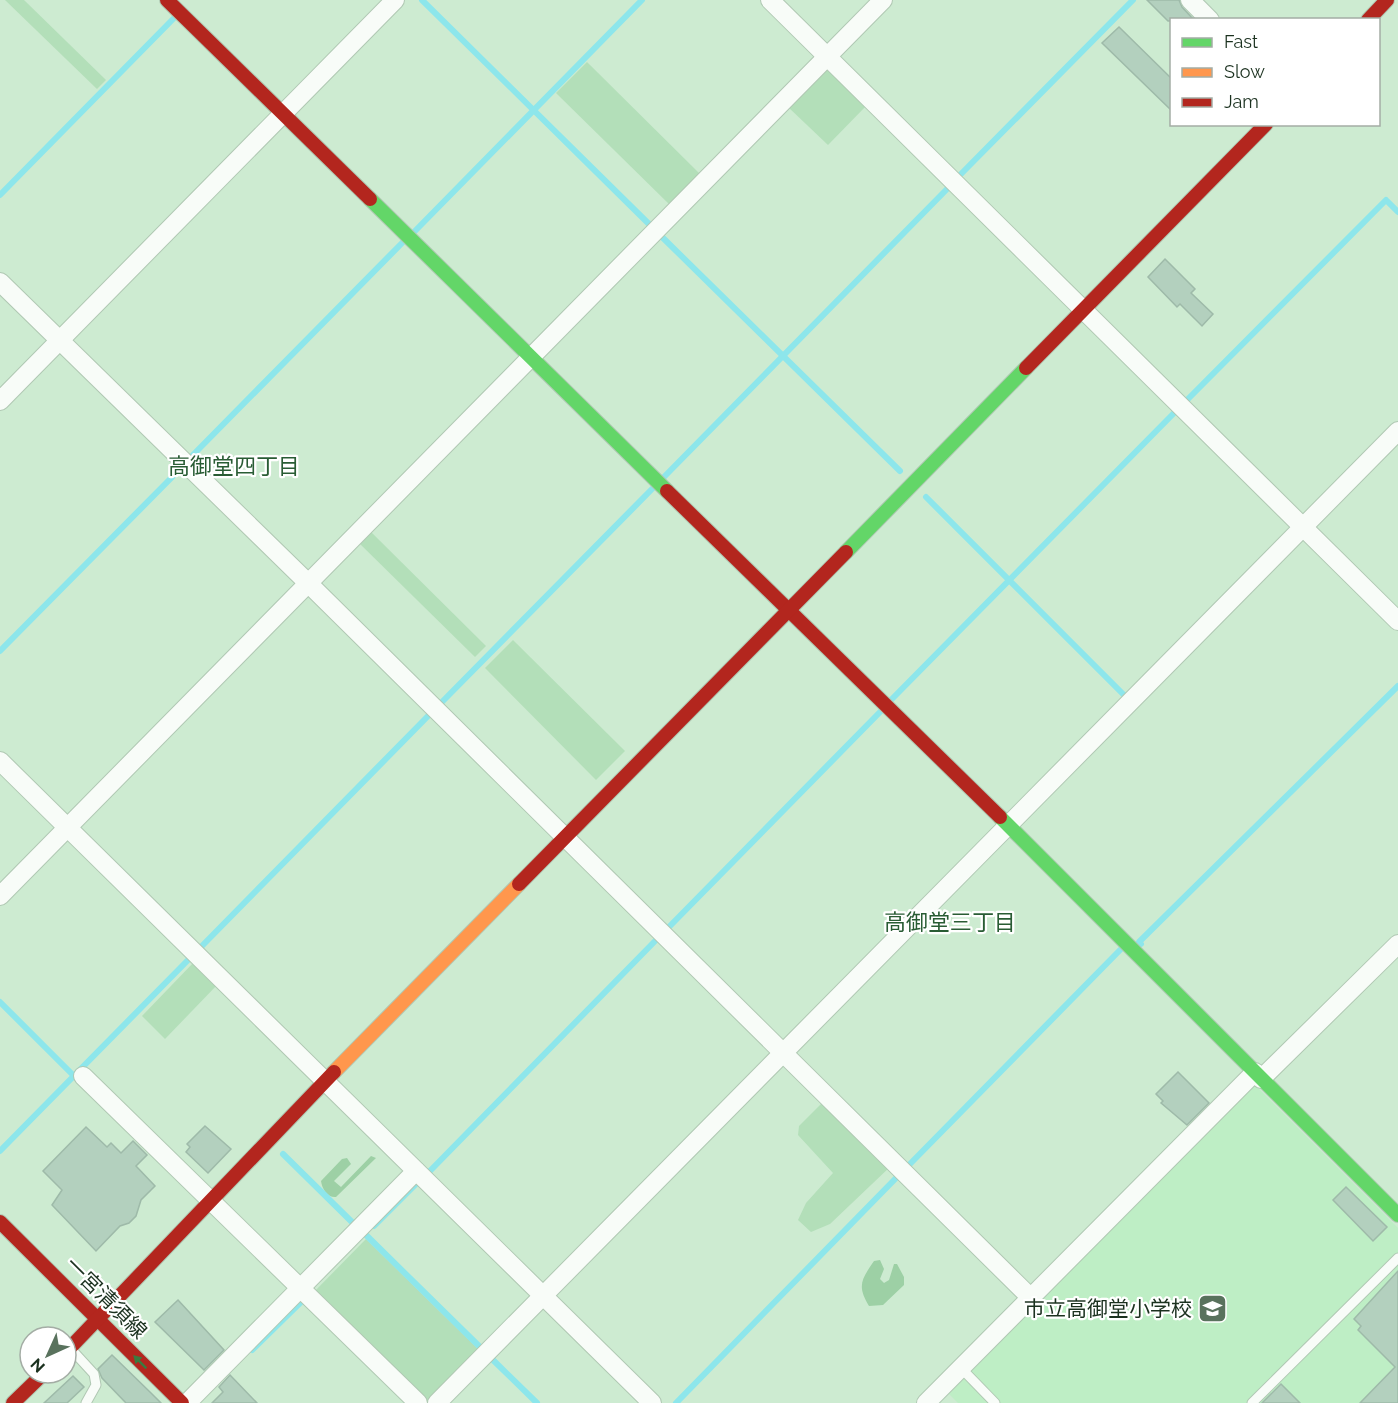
<svg xmlns="http://www.w3.org/2000/svg" width="1398" height="1403" viewBox="0 0 1398 1403" font-family="Raleway,'Noto Sans JP',sans-serif">
	<style>
		.built { fill: #beeec5 }
		.green { fill: #b3dfb9 }
		.forest { fill: #9dd0a5 }
		.lines { fill: none; stroke-linecap: round; stroke-linejoin: round }
		.stream { stroke: #8de6eb; stroke-width: 6 }
		.building { fill: #b3d0be; stroke: #9ebaa9; stroke-width: 1.5 }
		.lane-casing { stroke: #b0c8b3; stroke-width: 11 }
		.street-casing { stroke: #b0c8b3; stroke-width: 20 }
		.fast-casing { stroke: #b0c8b3; stroke-width: 16 }
		.slow-casing { stroke: #b0c8b3; stroke-width: 16 }
		.jam-casing { stroke: #b0c8b3; stroke-width: 16 }
		.lane { stroke: #f8fcf8; stroke-width: 9 }
		.street { stroke: #f8fcf8; stroke-width: 18 }
		.fast { stroke: #63d668; stroke-width: 14 }
		.slow { stroke: #ff974d; stroke-width: 14 }
		.jam { stroke: #b3261e; stroke-width: 14 }
		.oneway { fill: #3b7b40 }
		.labels { text-anchor: middle; stroke-width: 4.5; stroke-linejoin: round; paint-order: stroke }
		.street-label { font-size: 21px; fill: #1b311f; stroke: #fff }
		.poi-label { font-size: 21px; fill: #1b311f; stroke: #fff; text-anchor: end }
		.neighbourhood-label { font-size: 22px; fill: #295c34; stroke: #fff }
	</style>
	<rect width="100%" height="100%" fill="#cdebd1"/>
	<polygon class="built" points="1254,1084 1398,1228 1398,1403 958,1403 946,1391"/>
	<g class="green">
		<polygon points="5,0 24,0 106,80 97,89"/>
		<polygon points="587,62 702,176 672,207 556,93"/>
		<polygon points="821,70 832,71 867,105 828,145 787,106"/>
		<polygon points="369,530 486,646 475,657 357,541"/>
		<polygon points="513,640 625,751 596,780 485,668"/>
		<polygon points="195,961 218,984 165,1039 142,1016"/>
		<polygon points="825,1100 892,1165 830,1224 811,1232 798,1220 806,1203 833,1173 798,1135 799,1126"/>
		<polygon points="366,1239 481,1352 432,1402 425,1401 314,1292"/>
	</g>
	<g class="forest">
		<path d="M371,1156L376,1158L336,1197C328,1198 322,1189 321,1181L342,1159L347,1158L351,1164L334,1181L341,1187Z"/>
		<path d="M880,1260L884,1269L880,1279L884,1283L889,1280L894,1264H897L904,1277V1285L883,1305L869,1306C857,1286 861,1280 874,1261Z"/>
	</g>
	<g class="lines">
		<g class="stream">
			<polyline points="422,0 652,227"/>
			<polyline points="961,174 1133,0"/>
			<polyline points="0,195 176,16"/>
			<polyline points="415,231 642,0"/>
			<polyline points="660,235 900,471"/>
			<polyline points="1188,399 1386,200 1398,212"/>
			<polyline points="190,458 404,241"/>
			<polyline points="662,479 949,187"/>
			<polyline points="926,497 1126,697"/>
			<polyline points="0,651 182,467"/>
			<polyline points="890,701 1176,411"/>
			<polyline points="439,705 653,488"/>
			<polyline points="667,929 881,711"/>
			<polyline points="1141,944 1139,942 1398,686"/>
			<polyline points="199,949 430,714"/>
			<polyline points="0,1002 74,1076"/>
			<polyline points="0,1151 190,958"/>
			<polyline points="283,1154 356,1226"/>
			<polyline points="907,1167 1121,949"/>
			<polyline points="428,1173 658,938"/>
			<polyline points="374,1226 420,1180"/>
			<polyline points="366,1235 482,1349"/>
			<polyline points="252,1350 303,1300 307,1304"/>
			<polyline points="492,1359 537,1403"/>
			<polyline points="676,1403 899,1175"/>
		</g>
	</g>
	<g class="building">
		<polygon points="1147,0 1179,0 1182,7 1194,20 1168,21"/>
		<polygon points="1119,27 1172,79 1172,111 1102,43"/>
		<polygon points="1165,259 1195,289 1191,293 1213,314 1202,326 1180,304 1177,307 1148,277"/>
		<polygon points="1178,1072 1209,1103 1187,1125 1161,1103 1163,1101 1156,1094"/>
		<polygon points="205,1126 231,1149 208,1173 186,1152 190,1147 187,1144"/>
		<polygon points="86,1127 107,1147 111,1143 121,1153 133,1141 147,1155 136,1166 155,1186 141,1200 136,1216 129,1223 120,1226 96,1251 52,1205 62,1190 43,1171"/>
		<polygon points="1346,1187 1387,1227 1373,1241 1333,1200"/>
		<polygon points="1398,1271 1398,1403 1360,1403 1395,1367 1358,1330 1361,1326 1354,1319"/>
		<polygon points="178,1300 224,1350 204,1370 155,1322"/>
		<polygon points="112,1355 151,1393 161,1403 126,1403 102,1378 98,1369"/>
		<polygon points="230,1375 257,1403 212,1403 223,1392 219,1387"/>
		<polygon points="73,1376 84,1387 67,1403 44,1403"/>
		<polygon points="1281,1384 1300,1403 1262,1403"/>
	</g>
	<g class="lines">
		<defs>
			<g id="lane">
				<polyline points="72,1350 94,1374 96,1385 86,1403"/>
				<polyline points="961,1368 995,1403"/>
				<polyline points="1252,1403 1398,1258"/>
			</g>
			<g id="street">
				<polyline points="770,0 1398,621"/>
				<polyline points="1190,0 1210,20"/>
				<polyline points="0,282 308,583 1031,1298"/>
				<polyline points="0,401 395,0"/>
				<polyline points="0,761 652,1403"/>
				<polyline points="0,896 883,0"/>
				<polyline points="83,1076 418,1403"/>
				<polyline points="1261,1079 1398,944"/>
				<polyline points="187,1403 416,1171"/>
				<polyline points="437,1403 1398,431"/>
				<polyline points="926,1403 1255,1072"/>
			</g>
			<g id="fast">
				<polyline points="370,199 667,491"/>
				<polyline points="846,552 1026,368"/>
				<polyline points="1000,817 1398,1215"/>
			</g>
			<polyline id="slow" points="334,1072 519,884"/>
			<g id="jam">
				<polyline points="167,0 370,199"/>
				<polyline points="1368,20 1387,0"/>
				<polyline points="1026,368 1266,124"/>
				<polyline points="667,491 1000,817"/>
				<polyline points="519,884 846,552"/>
				<polyline points="0,1222 182,1403"/>
				<polyline points="66,1352 334,1072"/>
				<polyline points="13,1403 44,1373"/>
			</g>
		</defs>
		<use href="#lane" class="lane-casing"/>
		<use href="#street" class="street-casing"/>
		<use href="#fast" class="fast-casing"/>
		<use href="#slow" class="slow-casing"/>
		<use href="#jam" class="jam-casing"/>
		<use href="#lane" class="lane"/>
		<use href="#street" class="street"/>
		<use href="#fast" class="fast"/>
		<use href="#slow" class="slow"/>
		<use href="#jam" class="jam"/>
	</g>
	<defs><path id="oneway-solid" d="M-6-.8H1V-3.2L6.5 0L1 3.2V.8H-6Z" transform="scale(1.5)"/></defs>
	<use class="oneway" href="#oneway-solid" transform="translate(140 1362) rotate(-135)"/>
	<defs>
		<symbol id="school-square" viewBox="-11 -11 22 22"><rect x="-9" y="-9" width="18" height="18" rx="4" fill="#59725d" stroke="#fff"/><path d="M0-5L7-2L0 1L-7-2ZM-4 1L0 2.5L4 1V4Q0 6-4 4Z" fill="#fff"/></symbol>
	</defs>
	<g fill-rule="evenodd">
		<use href="#school-square" x="1196" y="1292" width="33" height="33"/>
	</g>
	<g class="labels">
		<g class="street-label">
			<text transform="translate(106 1298) rotate(45)" y="7">一宮清須線</text>
		</g>
		<g class="poi-label">
			<text x="1192" y="1316">市立高御堂小学校</text>
		</g>
		<g class="neighbourhood-label">
			<text x="234" y="474">高御堂四丁目</text>
			<text x="950" y="930">高御堂三丁目</text>
		</g>
	</g>
	<rect x="1170" y="18" width="210" height="108" fill="#ffffff" stroke="#a4ada5" stroke-width="1.5"/>
	<rect x="1182" y="38" width="30" height="9" fill="#63d668" stroke="#a4ada5" stroke-width="1.5"/>
	<text x="1224" y="48" font-size="18" fill="#1b311f">Fast</text>
	<rect x="1182" y="68" width="30" height="9" fill="#ff974d" stroke="#a4ada5" stroke-width="1.5"/>
	<text x="1224" y="78" font-size="18" fill="#1b311f">Slow</text>
	<rect x="1182" y="98" width="30" height="9" fill="#b3261e" stroke="#a4ada5" stroke-width="1.5"/>
	<text x="1224" y="108" font-size="18" fill="#1b311f">Jam</text>
	<g transform="translate(48 1355) rotate(225)"><circle r="28" fill="#ffffff" stroke="#a4ada5" stroke-width="1.5"/>
	<path d="M0-4.5L10 22L0 15L-10 22Z" fill="#59725d"/>
	<text y="-9" font-size="16" font-weight="bold" text-anchor="middle" fill="#1b311f">N</text>
	</g>
</svg>
